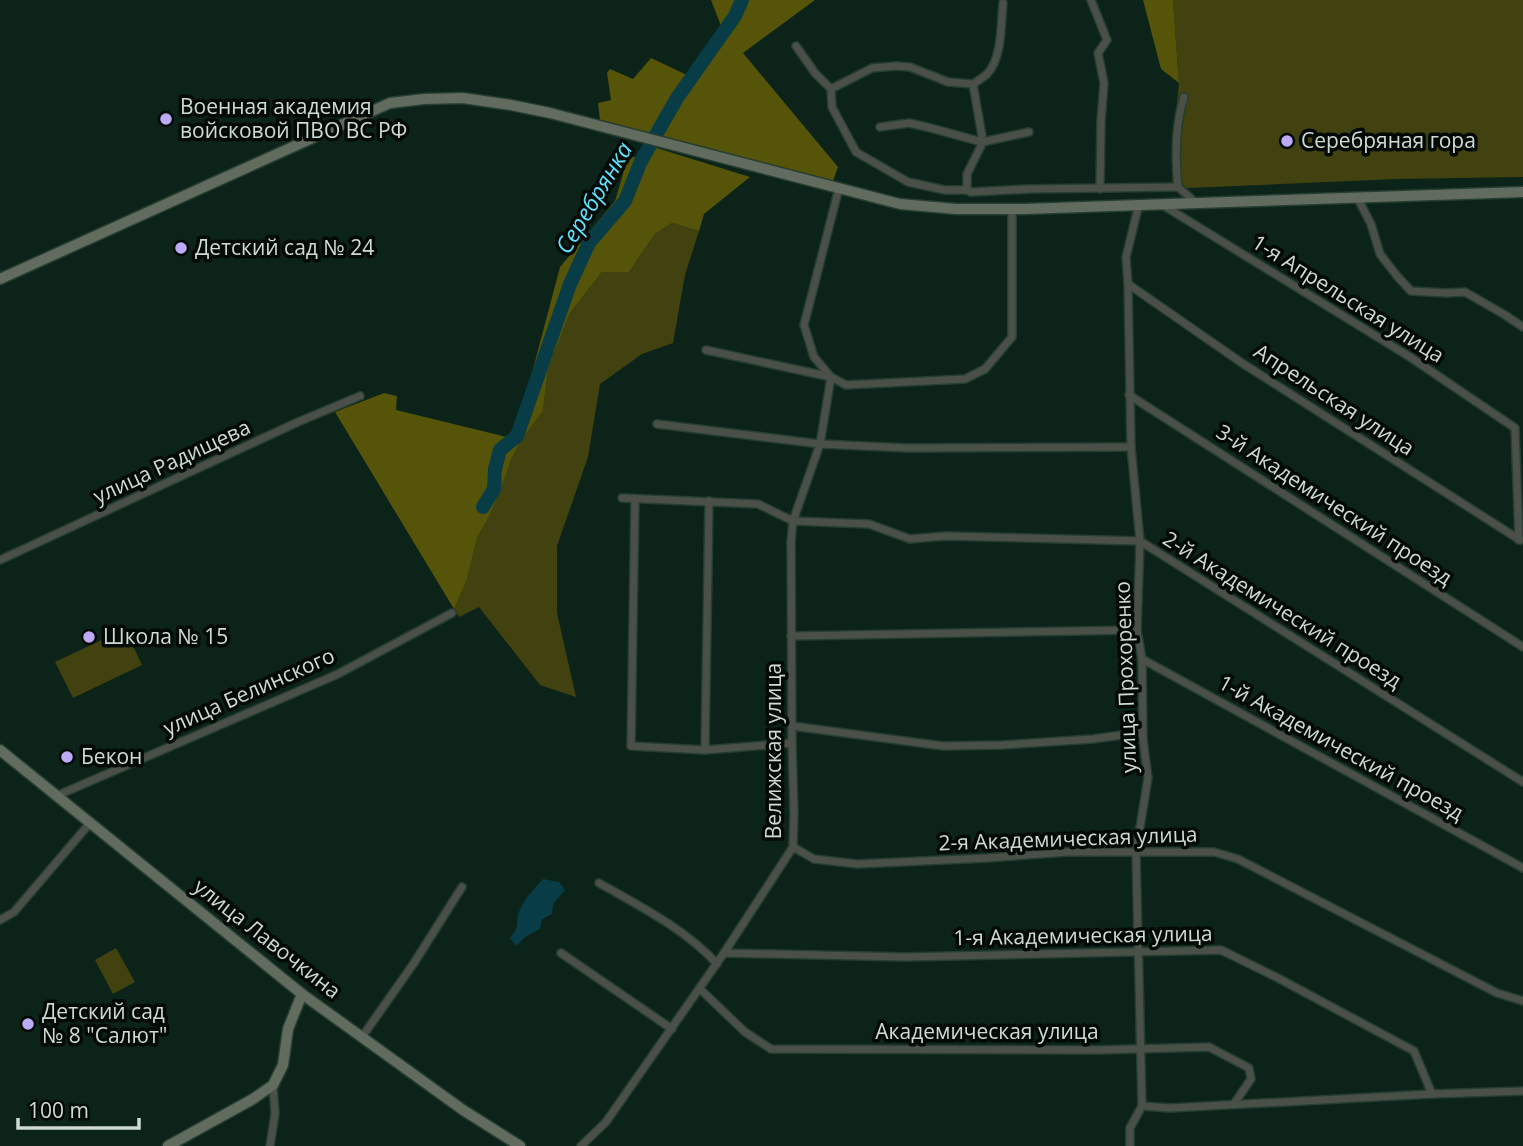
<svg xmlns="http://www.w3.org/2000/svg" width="1523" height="1146" viewBox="0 0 1523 1146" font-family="'Open Sans',sans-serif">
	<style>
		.green { fill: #424210 }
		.forest { fill: #555408 }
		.water { fill: #083d47 }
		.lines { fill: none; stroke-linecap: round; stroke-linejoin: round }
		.river { stroke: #083d47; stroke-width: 14 }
		.street-casing { stroke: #263d32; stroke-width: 10 }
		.secondary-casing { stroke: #263d32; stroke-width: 13 }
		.street { stroke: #4a5047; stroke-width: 7 }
		.secondary { stroke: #626c5e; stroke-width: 10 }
		.poi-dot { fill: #bcaaf6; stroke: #030a06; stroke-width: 2.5 }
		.labels { text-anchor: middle; stroke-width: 7; stroke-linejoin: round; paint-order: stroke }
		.poi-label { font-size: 21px; fill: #cedcd4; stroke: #030a06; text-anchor: start }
		.street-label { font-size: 21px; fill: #cedcd4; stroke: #030a06 }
		.water-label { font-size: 23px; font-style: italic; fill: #5ee1fe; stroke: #030a06 }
	</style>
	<rect width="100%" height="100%" fill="#0b2318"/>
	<g class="green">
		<polygon points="1173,0 1523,0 1523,177 1396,179 1189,188 1173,191 1172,166 1174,131 1179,83"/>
		<polygon points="672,223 699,231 685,275 673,343 642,354 600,384 588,457 557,546 557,613 576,697 540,685 479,607 459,617 454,609 467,580 477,538 490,515 501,489 511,460 522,439 543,411 548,369 570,313 602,272 629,272 655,234"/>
		<polygon points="125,629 142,665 73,698 55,662"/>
		<polygon points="116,948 135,982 113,994 95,960"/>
	</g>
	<g class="forest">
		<polygon points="711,0 815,0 743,53 838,167 833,181 600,120 598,103 611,100 607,73 610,69 633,79 651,58 687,75 721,26"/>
		<polygon points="1143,0 1173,0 1179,83 1161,69"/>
		<polygon points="644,144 750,177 704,214 699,231 672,223 655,234 629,272 602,272 570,313 548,369 543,411 522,439 511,460 501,489 490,515 477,538 467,580 454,609 335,412 384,393 397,396 396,410 507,437 519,422 560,267 615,201 628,157 639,157"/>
	</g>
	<path class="water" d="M543,879L559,882L565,890L553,904L552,914L542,919L540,929L525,937L516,946L510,938C521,924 515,926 519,912C523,900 534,889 543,879Z"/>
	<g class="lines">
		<polyline class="river" points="483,507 494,489 495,469 500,450 517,436 570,284 589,243 625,201 641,161 677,98 735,16 742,0"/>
		<defs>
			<g id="street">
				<polyline points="1091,0 1107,40 1098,53 1104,83 1101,121 1100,189"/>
				<path d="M1003,3C1001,24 1002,59 987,74C983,78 977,81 973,84L982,136L981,146L967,174V190L971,192L1028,189L1178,187"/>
				<polyline points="796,46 815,73 831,89"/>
				<path d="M1184,97C1175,125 1175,157 1178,187L1196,203"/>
				<polyline points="880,127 909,123 927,127 982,142 1029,132"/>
				<polyline points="967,190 945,190 908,182 856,152 832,107 831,89 872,68 896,66 910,67 948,82 973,84"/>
				<polyline points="1357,197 1371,224 1380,254 1397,276 1411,291 1446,293 1465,292 1505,315 1523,327"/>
				<polyline points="1161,204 1410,357 1515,428 1519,540"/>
				<polyline points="1128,284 1242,363 1520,540"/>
				<polyline points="706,350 831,377 846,385 965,379 985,369 1012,337 1012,209"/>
				<polyline points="1129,395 1523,647"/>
				<polyline points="657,424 820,444 908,448 1131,447"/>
				<polyline points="622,498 758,504 793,521 869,524 910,539 945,536 1140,541 1523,782"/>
				<polyline points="635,499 631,746 705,750 792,743"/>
				<polyline points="0,560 298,422 360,396"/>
				<polyline points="791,636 1137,630"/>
				<polyline points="1142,659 1523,868"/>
				<polyline points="792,726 943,746 1002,745 1093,739 1143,732"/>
				<polyline points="705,750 709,501"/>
				<polyline points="56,796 338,674 452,613"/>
				<polyline points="793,847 814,859 857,864 987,858 1067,852 1214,852 1238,859 1497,993 1523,1001"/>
				<path d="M599,883C638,905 687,930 717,964"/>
				<polyline points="0,920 14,912 90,823"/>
				<polyline points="561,953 672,1029"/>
				<polyline points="724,953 906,957 1221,950 1276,977 1414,1051 1432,1094"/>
				<polyline points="700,989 745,1032 771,1049 1098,1050 1209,1047 1249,1068 1251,1079 1234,1104"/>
				<polyline points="362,1037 414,963 462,887"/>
				<polyline points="1142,1106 1170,1108 1432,1094 1523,1091"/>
				<polyline points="270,1146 275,1114 273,1085"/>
				<polyline points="581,1146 606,1122 724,953 793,847 794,814 792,743 791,541 793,521 820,444 831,377 814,357 804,325 839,188"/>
				<polyline points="1130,1146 1130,1128 1142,1106 1136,852 1148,778 1143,739 1142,659 1137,630 1140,541 1131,447 1128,284 1126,257 1139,204"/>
			</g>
			<g id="secondary">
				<polyline points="0,279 390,103 424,99 463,98 511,105 550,113 900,204 956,209 1024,209 1523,192"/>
				<polyline points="0,750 302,994 463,1110 520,1146"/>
				<polyline points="168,1146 253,1099 273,1085 283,1065 288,1029 302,994"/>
			</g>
		</defs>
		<use href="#street" class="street-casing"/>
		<use href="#secondary" class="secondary-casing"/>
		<use href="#street" class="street"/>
		<use href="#secondary" class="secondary"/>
	</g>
	<g class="poi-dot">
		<circle cx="166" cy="119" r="7"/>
		<circle cx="1287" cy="141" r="7"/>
		<circle cx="181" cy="248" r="7"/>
		<circle cx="89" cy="637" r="7"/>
		<circle cx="67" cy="757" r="7"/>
		<circle cx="28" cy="1024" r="7"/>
	</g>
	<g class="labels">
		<g class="poi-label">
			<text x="180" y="114">Военная академия<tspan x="180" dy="24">войсковой ПВО ВС РФ</tspan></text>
			<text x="1301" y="148">Серебряная гора</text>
			<text x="195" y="255">Детский сад № 24</text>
			<text x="103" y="644">Школа № 15</text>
			<text x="81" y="764">Бекон</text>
			<text x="42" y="1019">Детский сад<tspan x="42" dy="24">№ 8 "Салют"</tspan></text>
		</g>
		<g class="street-label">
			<text transform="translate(1348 299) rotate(32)" y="7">1-я Апрельская улица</text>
			<text transform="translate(1334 400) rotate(33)" y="7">Апрельская улица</text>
			<text transform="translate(172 462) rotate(-25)" y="7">улица Радищева</text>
			<text transform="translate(1334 505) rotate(33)" y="7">3-й Академический проезд</text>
			<text transform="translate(1282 610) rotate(32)" y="7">2-й Академический проезд</text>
			<text transform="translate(1126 677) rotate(-92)" y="7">улица Прохоренко</text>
			<text transform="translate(249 692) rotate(-24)" y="7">улица Белинского</text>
			<text transform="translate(1341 748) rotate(29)" y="7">1-й Академический проезд</text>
			<text transform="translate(774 751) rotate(-90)" y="7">Велижская улица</text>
			<text transform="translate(1068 839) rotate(-2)" y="7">2-я Академическая улица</text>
			<text transform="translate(1083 936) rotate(-1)" y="7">1-я Академическая улица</text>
			<text transform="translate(267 939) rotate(38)" y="7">улица Лавочкина</text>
			<text x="987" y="1039">Академическая улица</text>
		</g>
		<g class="water-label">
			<text transform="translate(594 198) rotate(-59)" y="8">Серебрянка</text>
		</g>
	</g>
	<path d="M18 1118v10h121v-10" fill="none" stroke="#cedcd4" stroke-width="3.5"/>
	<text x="28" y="1118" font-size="21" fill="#cedcd4" stroke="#030a06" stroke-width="5" paint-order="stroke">100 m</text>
</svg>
